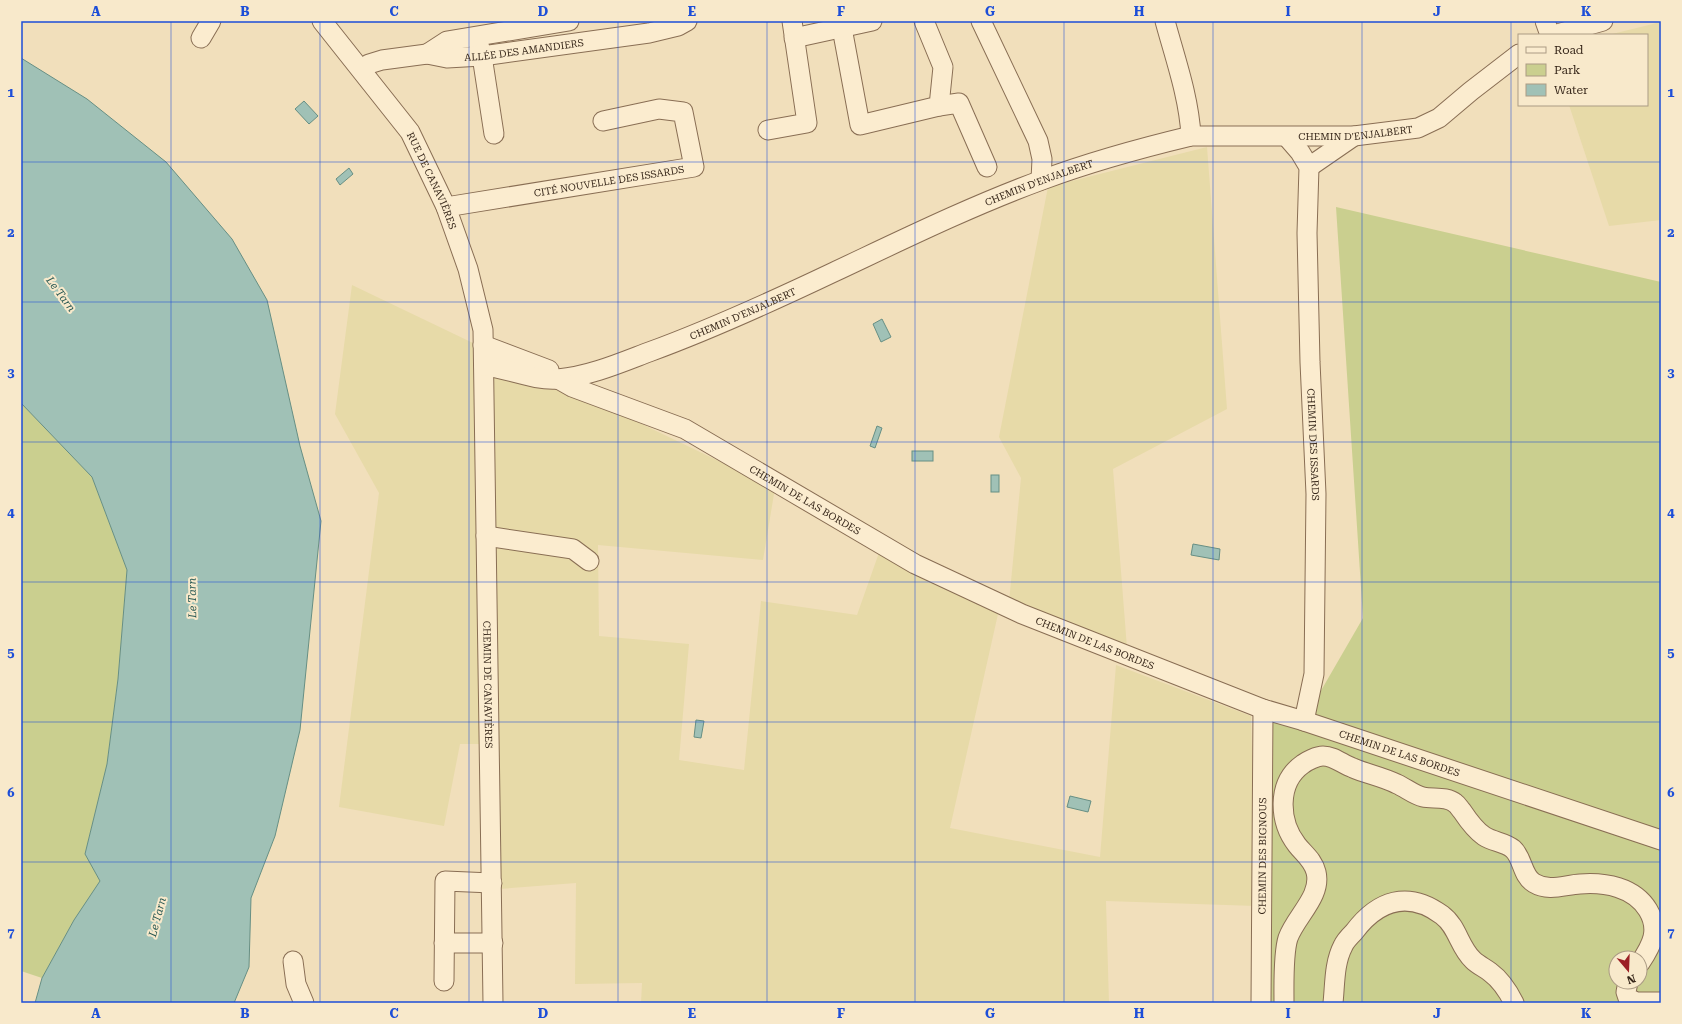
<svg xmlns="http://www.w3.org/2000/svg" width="1682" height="1024" viewBox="0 0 1682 1024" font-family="'Roboto Serif',serif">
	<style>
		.farmland { fill: #e7daa8 }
		.green { fill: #cacf8f; fill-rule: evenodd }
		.water { fill: #a0c1b6; stroke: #678f84 }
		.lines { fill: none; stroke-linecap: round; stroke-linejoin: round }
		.minor-casing { stroke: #896e54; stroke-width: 21 }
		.minor { stroke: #fbeccf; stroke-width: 19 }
		.grid { fill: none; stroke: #1d4ed8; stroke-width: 1; stroke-opacity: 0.55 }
		.labels { text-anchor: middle; stroke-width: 4; stroke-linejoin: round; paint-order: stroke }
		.street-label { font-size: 10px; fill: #37271a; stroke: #f8e9cb }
		.water-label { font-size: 11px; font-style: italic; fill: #285853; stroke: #f8e9cb }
		.neatline { fill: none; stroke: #1d4ed8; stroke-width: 1.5 }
		.grid-label { font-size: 13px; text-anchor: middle; font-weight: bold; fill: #1d4ed8 }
	</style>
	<rect width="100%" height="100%" fill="#f1dfbb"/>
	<g class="farmland">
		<polygon points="1661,22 1661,220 1609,226 1569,105 1647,105 1647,35 1608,35"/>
		<polygon points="1207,147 1227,409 1113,469 1127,648 1009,602 998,614 950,828 1100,857 1116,665 1251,716 1256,906 1106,901 1109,1003 641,1003 642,983 575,984 576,883 499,889 499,744 460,744 444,826 339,807 379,493 335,414 352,285 775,488 763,560 598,545 599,636 689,644 679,760 744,770 761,601 857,615 881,547 1009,602 1021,478 999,437 1048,187"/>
	</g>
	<g class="green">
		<path d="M1336,207L1661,282V1003H1261L1263,709L1304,720L1363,618ZM1616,958H1640V982H1616Z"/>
		<polygon points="21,403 92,477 127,570 118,679 107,764 85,854 100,881 74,920 42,978 21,971"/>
	</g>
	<g class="water">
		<polygon points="21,58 87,99 166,162 232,239 267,300 300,446 321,521 300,730 275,836 251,898 249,967 234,1003 35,1003 42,978 74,920 100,881 85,854 107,764 118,679 127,570 92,477 21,403"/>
		<polygon points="304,101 318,116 309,124 295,109"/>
		<polygon points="349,168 353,174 340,185 336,179"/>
		<polygon points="882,319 891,337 881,342 873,324"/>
		<polygon points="877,426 882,428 875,448 870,446"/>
		<rect x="912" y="451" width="21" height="10"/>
		<rect x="991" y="475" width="8" height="17"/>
		<polygon points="1193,544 1220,549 1219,560 1191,555"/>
		<polygon points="696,720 704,721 701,738 694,737"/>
		<polygon points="1070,796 1091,801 1088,812 1067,807"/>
	</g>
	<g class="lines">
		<defs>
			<g id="minor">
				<path id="s1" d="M322,21L410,132L446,207L468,269L483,330L493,1003"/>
				<polyline points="981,21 1038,141 1042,159 1041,180"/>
				<path d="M1165,21C1175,58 1189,97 1191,136"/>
				<polyline points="1545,21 1550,35"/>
				<polyline points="842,28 860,125 939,106 943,67 924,21"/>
				<polyline points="1554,35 1603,21"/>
				<polyline points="201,38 211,21"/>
				<polyline points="794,38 872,21"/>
				<polyline points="479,45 482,56 494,134"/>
				<polyline points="427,54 447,41 569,21"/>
				<path id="s2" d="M362,70L369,64L382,60L427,54L447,58L482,56L649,33L678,26L687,21"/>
				<polyline points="939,106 959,103 987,167"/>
				<polyline points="768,130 807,123 792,21"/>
				<path id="s3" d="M1287,137L1300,152L1309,167L1307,233L1310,362L1316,494L1314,674L1304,721"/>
				<polyline points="1309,167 1354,136"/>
				<path id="s4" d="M446,207L694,167L683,112L659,109L603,121"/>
				<polyline points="483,345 549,370"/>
				<path id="s5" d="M484,366C508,368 533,381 558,379C590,376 620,363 649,352C712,329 773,301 834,272C902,240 971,206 1042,180C1090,162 1141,148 1191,136H1354L1418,128L1439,118L1471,91L1519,54"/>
				<path id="s6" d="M558,379L572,387L685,429L915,564L1022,614L1263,709L1304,721L1661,840"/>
				<polyline points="486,536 573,549 589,561"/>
				<polyline points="444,943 493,943"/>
				<polyline points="293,961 296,984 304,1003"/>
				<polyline points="444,981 445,881 492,883"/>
				<polyline points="1628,982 1626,992 1628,998 1636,1002 1661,1002"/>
				<path id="s7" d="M1261,1003L1263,709"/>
				<path d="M1284,1003C1284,985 1283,954 1288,938C1296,916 1322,896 1316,872C1313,860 1304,854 1297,845C1279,822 1276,783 1303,764C1307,761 1317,756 1323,756C1334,756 1342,764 1353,768C1367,774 1383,777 1397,784C1406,788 1414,795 1423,797C1433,799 1447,796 1455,803C1458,805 1460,809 1462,811C1468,820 1475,830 1484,836C1493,842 1505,842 1513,849C1523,858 1522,876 1534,883C1549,892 1564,885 1580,884C1605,882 1634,887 1648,910C1660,930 1652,945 1640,963"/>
				<path d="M1333,1003C1335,985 1334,963 1343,946C1345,941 1350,936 1354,932C1378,900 1408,890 1442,915C1458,927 1459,947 1473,960C1478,965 1485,968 1490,972C1501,980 1508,991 1514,1003"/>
			</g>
		</defs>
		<use href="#minor" class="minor-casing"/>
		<use href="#minor" class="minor"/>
	</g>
	<path class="grid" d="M171,21V1003M320,21V1003M469,21V1003M618,21V1003M767,21V1003M915,21V1003M1064,21V1003M1213,21V1003M1362,21V1003M1511,21V1003M21,162H1661M21,302H1661M21,442H1661M21,582H1661M21,722H1661M21,862H1661"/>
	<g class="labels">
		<g class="street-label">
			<text dy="4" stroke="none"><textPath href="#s2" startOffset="166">ALLÉE DES AMANDIERS</textPath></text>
			<text dy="4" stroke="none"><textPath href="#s5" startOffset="920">CHEMIN D'ENJALBERT</textPath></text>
			<text dy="4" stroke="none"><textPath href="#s1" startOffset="195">RUE DE CANAVIÈRES</textPath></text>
			<text dy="4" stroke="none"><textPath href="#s4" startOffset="165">CITÉ NOUVELLE DES ISSARDS</textPath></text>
			<text dy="4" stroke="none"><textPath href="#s5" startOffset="596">CHEMIN D'ENJALBERT</textPath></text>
			<text dy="4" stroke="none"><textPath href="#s5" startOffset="272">CHEMIN D'ENJALBERT</textPath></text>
			<text dy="4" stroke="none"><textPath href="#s3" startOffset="315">CHEMIN DES ISSARDS</textPath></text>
			<text dy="4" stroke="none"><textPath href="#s6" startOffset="276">CHEMIN DE LAS BORDES</textPath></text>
			<text dy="4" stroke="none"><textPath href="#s6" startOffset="600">CHEMIN DE LAS BORDES</textPath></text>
			<text dy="4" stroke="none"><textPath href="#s1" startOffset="708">CHEMIN DE CANAVIÈRES</textPath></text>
			<text dy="4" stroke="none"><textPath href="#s6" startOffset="924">CHEMIN DE LAS BORDES</textPath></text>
			<text dy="4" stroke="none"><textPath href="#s7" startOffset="147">CHEMIN DES BIGNOUS</textPath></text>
		</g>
		<g class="water-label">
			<text transform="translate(61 294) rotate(53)" y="4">Le Tarn</text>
			<text transform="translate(192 598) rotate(-91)" y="4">Le Tarn</text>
			<text transform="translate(157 917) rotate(-75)" y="4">Le Tarn</text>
		</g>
	</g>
	<rect width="1682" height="1024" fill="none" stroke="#f8e9cb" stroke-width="44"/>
	<rect x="1518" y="34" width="130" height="72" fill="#f8e9cb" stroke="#ab9b84"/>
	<rect x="1526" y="47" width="20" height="6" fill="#fbeccf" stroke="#ab9b84"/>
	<text x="1554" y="54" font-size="12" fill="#37271a">Road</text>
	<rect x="1526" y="64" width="20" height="12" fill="#cacf8f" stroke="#ab9b84"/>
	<text x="1554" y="74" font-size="12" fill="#37271a">Park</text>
	<rect x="1526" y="84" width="20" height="12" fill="#a0c1b6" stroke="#ab9b84"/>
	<text x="1554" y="94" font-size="12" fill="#37271a">Water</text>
	<g transform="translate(1628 970) rotate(161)"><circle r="19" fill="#f8e9cb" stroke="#ab9b84"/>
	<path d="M0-3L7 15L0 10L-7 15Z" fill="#9c1f25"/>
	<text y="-6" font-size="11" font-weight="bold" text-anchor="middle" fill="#37271a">N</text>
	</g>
	<rect x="22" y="22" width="1638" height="980" class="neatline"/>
	<g class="grid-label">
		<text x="96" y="16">A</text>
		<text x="245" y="16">B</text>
		<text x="394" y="16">C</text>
		<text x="543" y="16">D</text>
		<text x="692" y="16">E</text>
		<text x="841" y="16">F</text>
		<text x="990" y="16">G</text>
		<text x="1139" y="16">H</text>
		<text x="1288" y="16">I</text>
		<text x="1437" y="16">J</text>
		<text x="1586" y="16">K</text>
		<text x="11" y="97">1</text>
		<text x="1671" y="97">1</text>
		<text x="11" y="237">2</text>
		<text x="1671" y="237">2</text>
		<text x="11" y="377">3</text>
		<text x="1671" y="377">3</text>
		<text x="11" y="517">4</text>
		<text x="1671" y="517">4</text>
		<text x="11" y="657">5</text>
		<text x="1671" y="657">5</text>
		<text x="11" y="797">6</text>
		<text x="1671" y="797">6</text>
		<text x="11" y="937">7</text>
		<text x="1671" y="937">7</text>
		<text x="96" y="1018">A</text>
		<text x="245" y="1018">B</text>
		<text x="394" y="1018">C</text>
		<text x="543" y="1018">D</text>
		<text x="692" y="1018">E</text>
		<text x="841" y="1018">F</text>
		<text x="990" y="1018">G</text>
		<text x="1139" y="1018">H</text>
		<text x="1288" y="1018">I</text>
		<text x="1437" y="1018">J</text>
		<text x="1586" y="1018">K</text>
	</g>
</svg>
